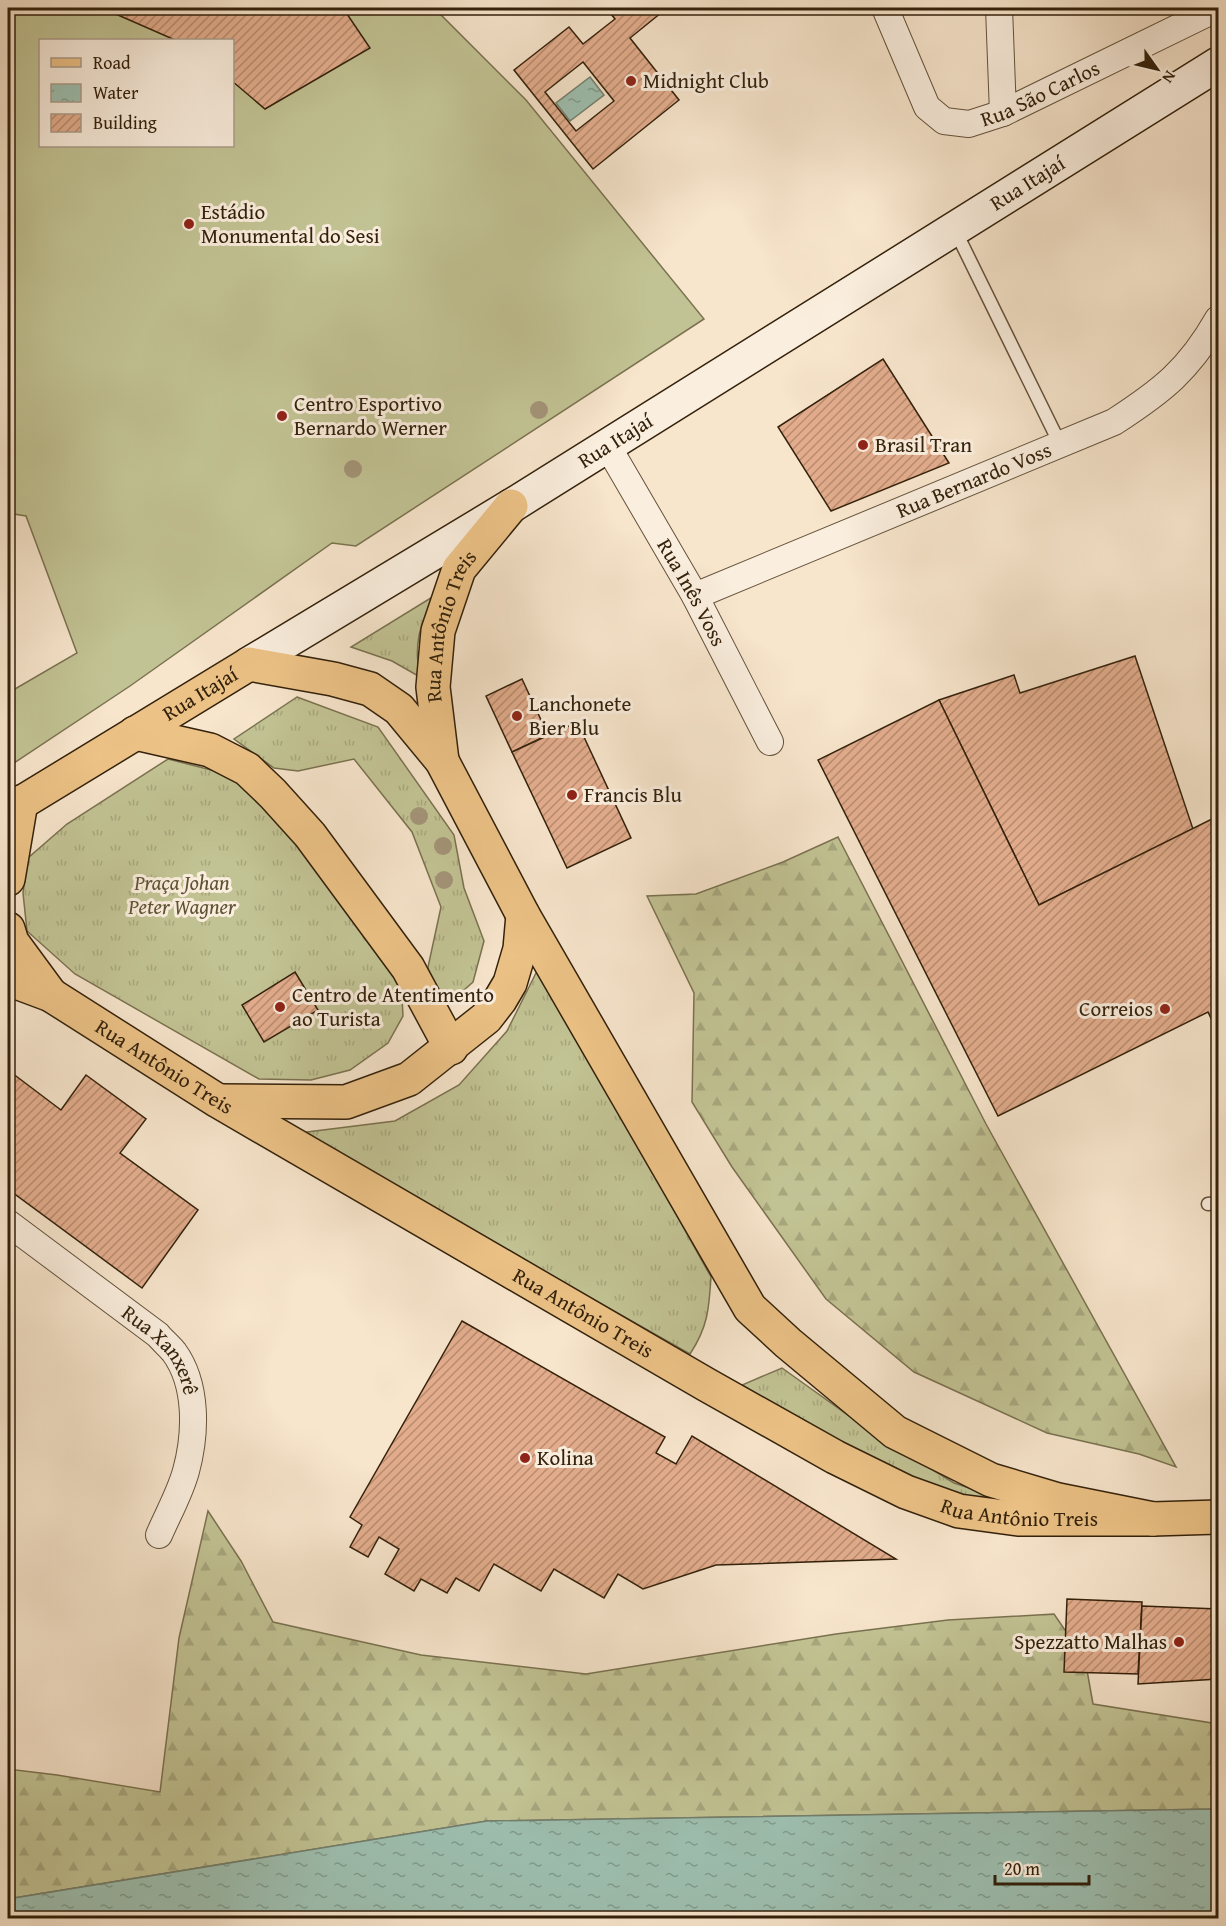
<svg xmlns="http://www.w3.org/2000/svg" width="1226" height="1926" viewBox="0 0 1226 1926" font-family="'Gentium Book Plus',serif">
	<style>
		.grass { fill: url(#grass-tufts); stroke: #7a7250; stroke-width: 1.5 }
		.forest { fill: url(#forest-firs); stroke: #7a7250; stroke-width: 1.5 }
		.pitch { fill: #c2c394; stroke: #7a7250; stroke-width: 1.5; fill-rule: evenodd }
		.water { fill: url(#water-ripples); stroke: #73806f; stroke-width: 1.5 }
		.building { fill: url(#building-hatch); stroke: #33210b; stroke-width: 1.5; fill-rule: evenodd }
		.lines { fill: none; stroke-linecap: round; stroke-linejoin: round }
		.service-casing { stroke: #64523b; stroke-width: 15 }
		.minor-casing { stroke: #64523b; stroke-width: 28 }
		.secondary-casing { stroke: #33210b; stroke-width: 36 }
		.primary-casing { stroke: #33210b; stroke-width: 36 }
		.service { stroke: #faeede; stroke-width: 12 }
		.minor { stroke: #faeede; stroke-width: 26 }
		.secondary { stroke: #faeede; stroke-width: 33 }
		.primary { stroke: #ecc286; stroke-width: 33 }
		.tree { fill: #a39478 }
		.poi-dot { fill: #8f2418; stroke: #faeede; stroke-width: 2 }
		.labels { text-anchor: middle; stroke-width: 6; stroke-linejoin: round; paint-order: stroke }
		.poi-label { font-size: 21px; fill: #33210b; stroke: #faeede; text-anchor: start }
		.street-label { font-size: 21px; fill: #33210b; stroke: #faeede }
		.park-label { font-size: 21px; font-style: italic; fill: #5e5234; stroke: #faeede }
	</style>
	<defs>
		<pattern id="grass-tufts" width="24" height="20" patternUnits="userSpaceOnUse" patternTransform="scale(1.5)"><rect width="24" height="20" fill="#c2c394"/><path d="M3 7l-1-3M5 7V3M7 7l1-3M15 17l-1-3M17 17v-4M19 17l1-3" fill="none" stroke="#a7a77e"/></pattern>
		<pattern id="forest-firs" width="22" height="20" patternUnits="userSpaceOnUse" patternTransform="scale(1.5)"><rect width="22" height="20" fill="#c2c394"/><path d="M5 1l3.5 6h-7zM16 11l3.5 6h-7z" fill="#a7a77e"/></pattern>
		<pattern id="water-ripples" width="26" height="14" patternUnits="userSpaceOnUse" patternTransform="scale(1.5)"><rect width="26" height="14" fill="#9ec0b1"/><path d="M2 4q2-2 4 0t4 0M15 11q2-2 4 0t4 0" fill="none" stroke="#819c8e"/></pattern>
		<pattern id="building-hatch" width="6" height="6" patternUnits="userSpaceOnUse" patternTransform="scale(1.5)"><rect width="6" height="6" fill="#e3ad8d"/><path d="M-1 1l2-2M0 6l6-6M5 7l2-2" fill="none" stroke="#b98c71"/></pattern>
	</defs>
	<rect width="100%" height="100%" fill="#f7e5cc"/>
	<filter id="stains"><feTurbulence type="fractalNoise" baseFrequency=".00333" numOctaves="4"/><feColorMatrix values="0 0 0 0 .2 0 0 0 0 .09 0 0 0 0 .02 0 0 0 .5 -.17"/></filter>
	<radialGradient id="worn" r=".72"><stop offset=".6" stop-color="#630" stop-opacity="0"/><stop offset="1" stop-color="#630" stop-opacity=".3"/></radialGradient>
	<g class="grass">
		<path d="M434,596C420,626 413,643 420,677L392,661L351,647Z"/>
		<polygon points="297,697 378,727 454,835 464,888 484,941 473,982 448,1004 432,990 428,967 441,907 412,832 354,759 298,771 274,768 234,739"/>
		<polygon points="168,759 227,774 284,822 401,978 403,1016 388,1043 350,1070 311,1080 259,1079 75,974 27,931 23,893 28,858 67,824"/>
		<path d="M539,967L711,1277C709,1308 708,1327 690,1354L299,1133L395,1121L459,1085L507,1031Z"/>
		<polygon points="782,1368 876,1435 954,1483 1039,1511 953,1500 882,1470 742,1385"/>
	</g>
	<g class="forest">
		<polygon points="838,837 986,1124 1176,1467 1139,1454 1047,1433 914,1372 826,1299 732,1167 692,1102 694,993 647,896 696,894 783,862"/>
		<polygon points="208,1511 241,1561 273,1622 421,1655 586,1674 836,1634 948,1620 1054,1614 1085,1659 1093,1704 1218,1724 1218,1809 487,1821 8,1899 8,1769 57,1775 160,1792 179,1638"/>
	</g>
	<path class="pitch" d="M8,8H428L438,12L526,100L704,319L356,546L332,543L130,686L8,767V693L77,653L26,516L8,513ZM40,40H232V146H40Z"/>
	<g class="water">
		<polygon points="590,77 604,95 570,121 556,103"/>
		<polygon points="1218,1809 1218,1918 8,1918 8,1899 487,1821"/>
	</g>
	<g class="building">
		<polygon points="102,8 343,8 370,48 265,109 232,81 232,40 175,40"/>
		<path d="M606,8H667L630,38L679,100L593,169L514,70L569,27L583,44L615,19ZM583,62L614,101L576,131L545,92Z"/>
		<polygon points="883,359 949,463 831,511 778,427"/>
		<polygon points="1135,656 1193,829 1039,905 939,700 1014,675 1020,693"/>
		<polygon points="522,679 548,735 512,752 486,696"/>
		<polygon points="939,700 1039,905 1218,816 1218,1033 1208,1012 998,1116 818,760"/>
		<polygon points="577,722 631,838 567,868 512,752"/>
		<polygon points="295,972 318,1010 264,1042 242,1005"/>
		<polygon points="8,1070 61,1110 86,1075 146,1119 120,1153 198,1210 142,1288 8,1189"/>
		<polygon points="462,1321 665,1437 656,1453 676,1464 692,1436 896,1559 716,1565 643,1589 618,1574 604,1598 554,1569 541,1591 494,1564 479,1591 456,1578 447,1593 421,1579 414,1591 385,1574 399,1549 379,1537 368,1557 350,1547 362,1525 350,1517"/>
		<polygon points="1067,1599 1142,1602 1138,1674 1064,1672"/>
		<polygon points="1142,1606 1218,1609 1218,1679 1138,1684"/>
	</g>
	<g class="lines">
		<defs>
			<g id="service">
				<polyline points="955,230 1060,444"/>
				<polyline points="1208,1204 1218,1203"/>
			</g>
			<g id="minor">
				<path id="s1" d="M885,8L927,107L944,121L969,124L1003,113L1218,8"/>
				<polyline points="999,8 1003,113"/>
				<path id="s2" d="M607,445L695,596L770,742"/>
				<path id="s3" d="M695,596L1114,422C1162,391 1189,370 1218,319"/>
				<path id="s4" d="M8,1223L158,1335C163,1341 169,1346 174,1352C198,1385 196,1434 186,1471C180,1493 168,1514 159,1535"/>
			</g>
			<g id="secondary">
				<path id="s5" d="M249,664L511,506L1218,64"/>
			</g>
			<g id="primary">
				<polyline points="135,733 210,750 247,769 273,794 310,835 408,968 451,1048"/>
				<path id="s6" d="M442,761L433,687L438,631L459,569L511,506"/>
				<path id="s7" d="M8,811L249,664L333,679L370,689L399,709L442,761L523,915L750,1308L788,1343L895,1432L991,1480L1058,1500L1153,1519"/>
				<polyline points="8,879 21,802"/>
				<polyline points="8,929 12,942 51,995"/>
				<path id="s8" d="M8,979L51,995L218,1101L707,1385L835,1457L906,1492L959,1511L1018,1519H1153L1218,1517"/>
				<polyline points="220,1101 346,1102 409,1079 486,1018 500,1000 510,983 520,949 523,915"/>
			</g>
		</defs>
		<use href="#service" class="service-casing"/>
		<use href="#minor" class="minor-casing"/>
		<use href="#secondary" class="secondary-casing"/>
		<use href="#primary" class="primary-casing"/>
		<use href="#service" class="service"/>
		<use href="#minor" class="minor"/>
		<use href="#secondary" class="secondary"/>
		<use href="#primary" class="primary"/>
	</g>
	<g class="tree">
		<circle cx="539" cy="410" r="9"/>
		<circle cx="353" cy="469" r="9"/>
		<circle cx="419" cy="816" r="9"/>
		<circle cx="443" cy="846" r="9"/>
		<circle cx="444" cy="880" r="9"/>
	</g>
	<g class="poi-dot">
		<circle cx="631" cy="81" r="6"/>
		<circle cx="189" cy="224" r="6"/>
		<circle cx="282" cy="416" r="6"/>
		<circle cx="863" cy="445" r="6"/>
		<circle cx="517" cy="716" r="6"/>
		<circle cx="572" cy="795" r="6"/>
		<circle cx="280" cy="1007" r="6"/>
		<circle cx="1165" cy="1009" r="6"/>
		<circle cx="525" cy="1458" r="6"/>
		<circle cx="1179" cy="1642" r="6"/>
	</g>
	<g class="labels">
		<g class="poi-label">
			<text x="643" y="88">Midnight Club</text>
			<text x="201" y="219">Estádio<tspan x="201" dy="24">Monumental do Sesi</tspan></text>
			<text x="294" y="411">Centro Esportivo<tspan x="294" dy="24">Bernardo Werner</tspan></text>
			<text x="875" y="452">Brasil Tran</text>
			<text x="529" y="711">Lanchonete<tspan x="529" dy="24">Bier Blu</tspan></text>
			<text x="584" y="802">Francis Blu</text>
			<text x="292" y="1002">Centro de Atentimento<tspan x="292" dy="24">ao Turista</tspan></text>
			<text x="1153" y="1016" text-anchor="end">Correios</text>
			<text x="537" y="1465">Kolina</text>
			<text x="1167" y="1649" text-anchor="end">Spezzatto Malhas</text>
		</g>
		<g class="street-label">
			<text dy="7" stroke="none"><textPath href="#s1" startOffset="232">Rua São Carlos</textPath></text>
			<text dy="7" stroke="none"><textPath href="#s5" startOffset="915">Rua Itajaí</textPath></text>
			<text dy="7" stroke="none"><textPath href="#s5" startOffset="429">Rua Itajaí</textPath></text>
			<text dy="7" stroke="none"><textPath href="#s3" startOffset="302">Rua Bernardo Voss</textPath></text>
			<text dy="7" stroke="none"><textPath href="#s2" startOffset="170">Rua Inês Voss</textPath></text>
			<text dy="7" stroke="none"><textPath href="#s6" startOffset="138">Rua Antônio Treis</textPath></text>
			<text dy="7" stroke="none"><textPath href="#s7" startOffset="225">Rua Itajaí</textPath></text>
			<text dy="7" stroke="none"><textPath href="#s8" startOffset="180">Rua Antônio Treis</textPath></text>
			<text dy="7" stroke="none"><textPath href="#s8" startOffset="666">Rua Antônio Treis</textPath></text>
			<text dy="7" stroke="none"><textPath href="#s4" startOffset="201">Rua Xanxerê</textPath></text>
			<text dy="7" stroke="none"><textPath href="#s8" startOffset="1152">Rua Antônio Treis</textPath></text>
		</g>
		<g class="park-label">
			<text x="182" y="890">Praça Johan<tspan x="182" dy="24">Peter Wagner</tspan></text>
		</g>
	</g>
	<rect width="1226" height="1926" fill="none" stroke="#f7e5cc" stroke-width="30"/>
	<rect x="9" y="9" width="1208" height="1908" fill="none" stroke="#33210b" stroke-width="3"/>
	<rect x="15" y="15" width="1196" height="1896" fill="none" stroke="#33210b" stroke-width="1.5"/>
	<rect x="39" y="39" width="195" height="108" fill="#faeede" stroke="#aa9c8a" stroke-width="1.5"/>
	<rect x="51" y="58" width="30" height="9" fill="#ecc286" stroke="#aa9c8a" stroke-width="1.5"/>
	<text x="93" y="69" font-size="18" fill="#33210b">Road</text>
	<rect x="51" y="84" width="30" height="18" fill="url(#water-ripples)" stroke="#aa9c8a" stroke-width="1.5"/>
	<text x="93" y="99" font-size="18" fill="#33210b">Water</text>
	<rect x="51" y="114" width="30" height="18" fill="url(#building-hatch)" stroke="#aa9c8a" stroke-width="1.5"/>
	<text x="93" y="129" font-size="18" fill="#33210b">Building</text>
	<g transform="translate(1157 69) rotate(124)" stroke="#faeede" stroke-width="4.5" paint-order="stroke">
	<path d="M0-4.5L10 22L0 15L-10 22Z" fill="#33210b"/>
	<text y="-9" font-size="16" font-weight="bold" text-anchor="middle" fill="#33210b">N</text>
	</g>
	<path d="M995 1875v9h94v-9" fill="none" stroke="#33210b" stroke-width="3"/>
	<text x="1004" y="1875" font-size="18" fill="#33210b" stroke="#faeede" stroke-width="4.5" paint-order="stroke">20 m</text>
	<rect width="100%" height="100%" filter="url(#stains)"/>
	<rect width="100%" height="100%" fill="url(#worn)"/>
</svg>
